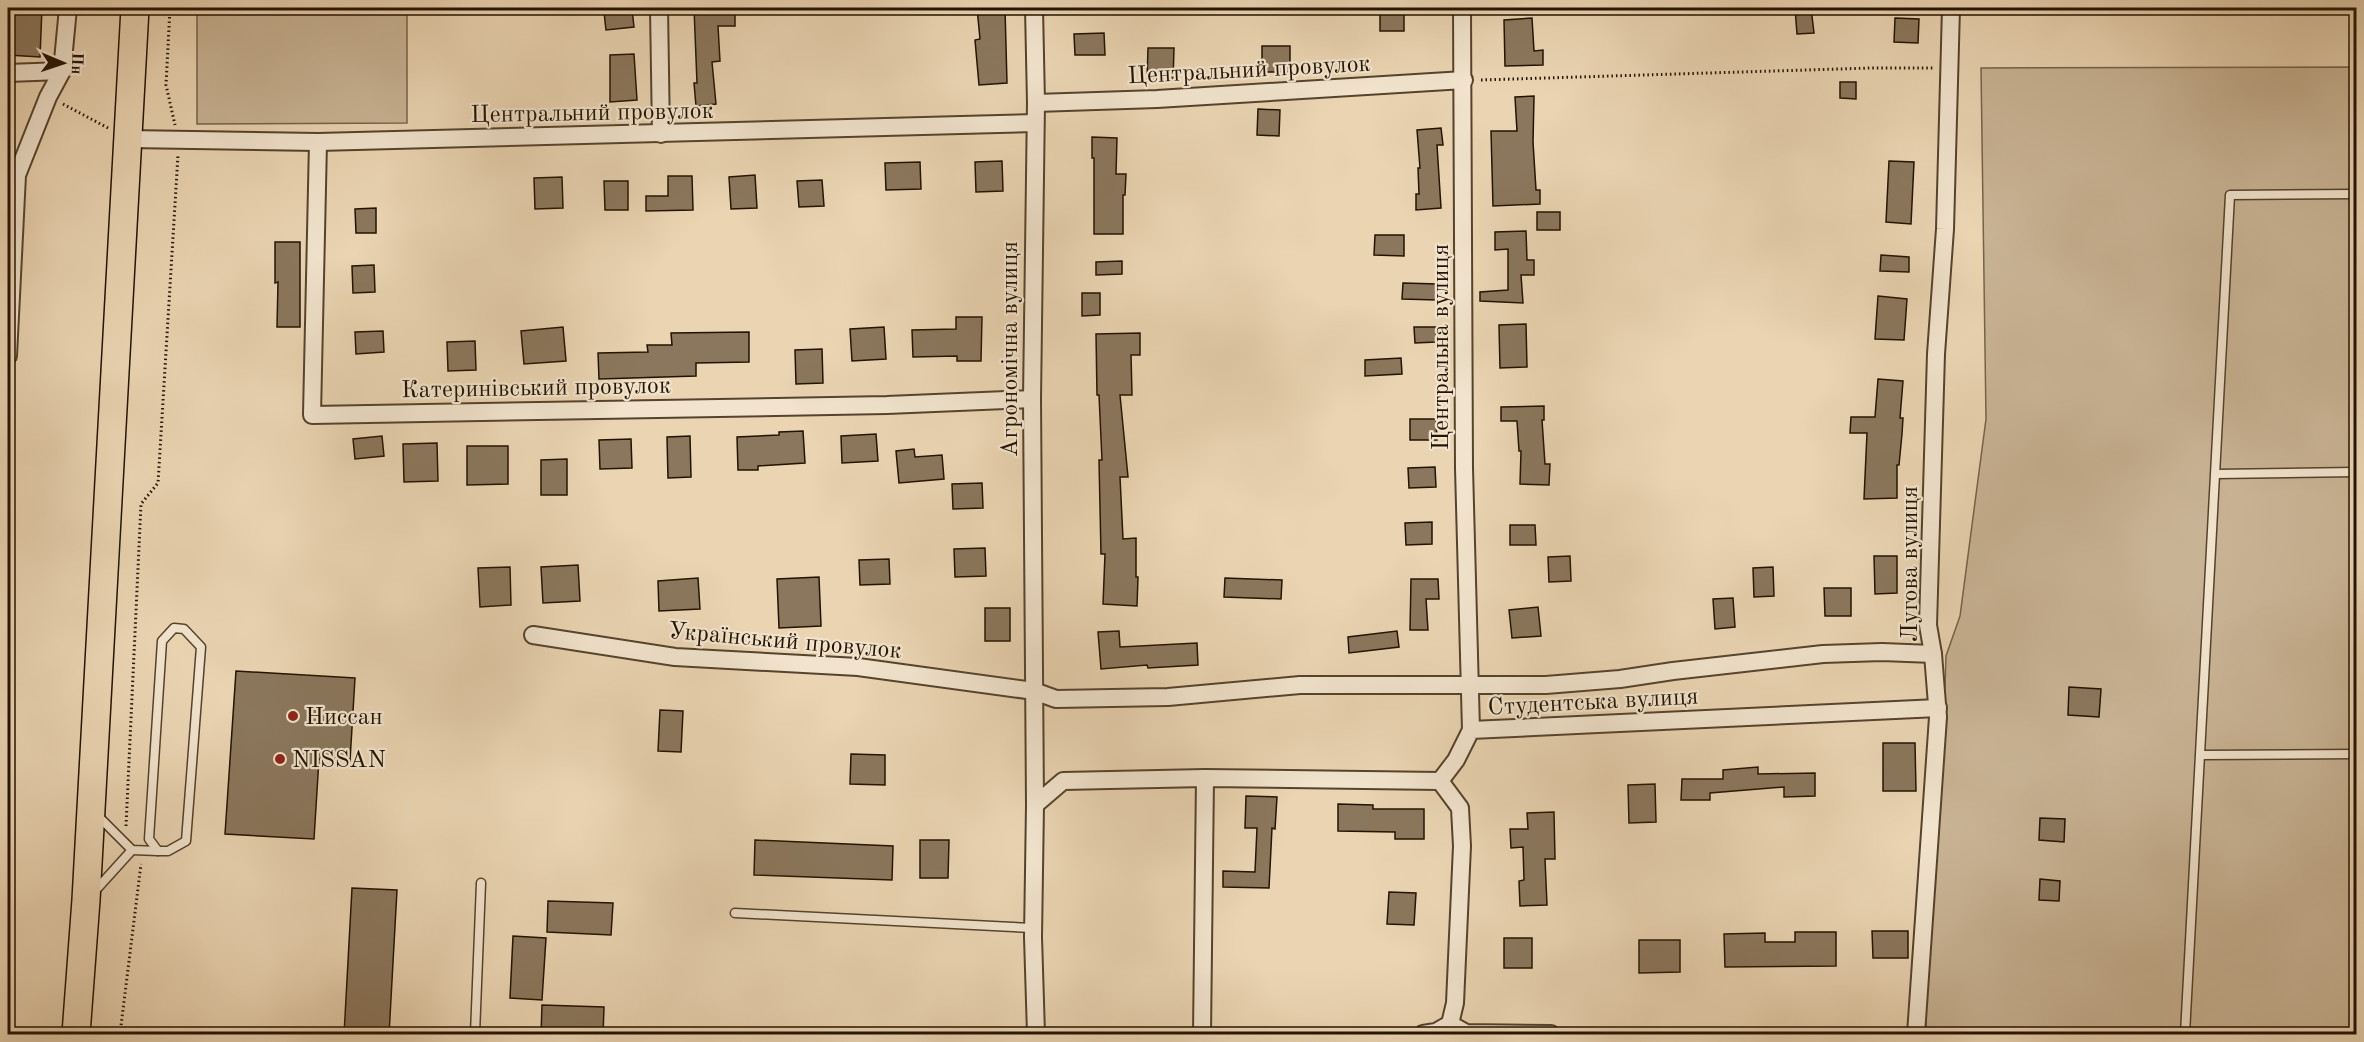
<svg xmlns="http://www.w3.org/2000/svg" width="2364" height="1042" viewBox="0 0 2364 1042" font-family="'Old Standard TT',serif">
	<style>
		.green { fill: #c8b394; stroke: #76634a; stroke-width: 1.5 }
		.building { fill: #8b775d; stroke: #241300; stroke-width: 1.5 }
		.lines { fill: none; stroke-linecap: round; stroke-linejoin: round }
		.service-casing { stroke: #56432c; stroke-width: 11 }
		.minor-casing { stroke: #56432c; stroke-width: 20 }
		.primary-casing { stroke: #241300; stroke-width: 30 }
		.path { stroke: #241300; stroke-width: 3; stroke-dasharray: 1.5 3; stroke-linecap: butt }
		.service { stroke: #f1e3cd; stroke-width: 8 }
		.minor { stroke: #f1e3cd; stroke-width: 16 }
		.primary { stroke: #ead4b2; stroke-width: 27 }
		.poi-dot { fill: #8f2418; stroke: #f1e3cd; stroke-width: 2 }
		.labels { text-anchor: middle; stroke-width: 4.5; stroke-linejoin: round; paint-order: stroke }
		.street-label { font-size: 24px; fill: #241300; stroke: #f1e3cd }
		.poi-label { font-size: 24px; fill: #241300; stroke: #f1e3cd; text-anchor: start }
	</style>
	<rect width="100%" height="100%" fill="#ead4b2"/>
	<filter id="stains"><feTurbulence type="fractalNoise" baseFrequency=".00333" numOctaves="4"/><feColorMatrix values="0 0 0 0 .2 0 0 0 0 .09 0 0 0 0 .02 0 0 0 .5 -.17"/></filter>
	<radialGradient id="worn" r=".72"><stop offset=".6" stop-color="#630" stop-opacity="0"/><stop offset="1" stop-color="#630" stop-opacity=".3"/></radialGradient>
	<g class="green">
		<polygon points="197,8 407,8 407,123 197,124"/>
		<polygon points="2356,67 2356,1034 1926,1034 1927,882 1942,780 1946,656 1960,616 1986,419 1981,68"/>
	</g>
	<g class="building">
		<polygon points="8,8 42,8 40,57 8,55"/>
		<polygon points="694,8 735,8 735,26 718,26 720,61 712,62 716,104 696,106 694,83 697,83"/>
		<polygon points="977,8 1005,8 1007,83 979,85 975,40 980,39"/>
		<rect x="1380" y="8" width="24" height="23"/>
		<polygon points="1795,8 1811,8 1814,33 1797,34"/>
		<polygon points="632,9 634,27 606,30 604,12"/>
		<polygon points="1532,18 1534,51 1543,50 1543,65 1505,66 1504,20"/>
		<polygon points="1895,18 1919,19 1918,43 1894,42"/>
		<polygon points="1104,33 1105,55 1075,55 1074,34"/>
		<rect x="1262" y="46" width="28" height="26"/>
		<polygon points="1148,48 1174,48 1173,81 1147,81"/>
		<polygon points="634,54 637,100 610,102 610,55"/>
		<polygon points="1840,82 1856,82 1856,99 1840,98"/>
		<polygon points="1534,96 1533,142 1536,190 1540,190 1540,204 1493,206 1491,131 1517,131 1515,97"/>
		<polygon points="1258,109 1280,110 1279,136 1257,135"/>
		<polygon points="1441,128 1443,145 1437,145 1441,208 1416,210 1416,194 1419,194 1418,168 1420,168 1417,130"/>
		<polygon points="1092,137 1117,138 1116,174 1126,174 1125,195 1123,195 1123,234 1094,234 1094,158 1092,158"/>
		<polygon points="1002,161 1003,191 976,192 975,162"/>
		<polygon points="1889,161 1914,162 1911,224 1886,222"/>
		<polygon points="920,162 921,189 886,190 885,163"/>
		<polygon points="755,175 757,208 731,209 729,177"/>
		<polygon points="668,176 692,176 693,210 646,211 646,196 668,196"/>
		<polygon points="562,177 563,208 535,209 534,178"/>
		<polygon points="822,180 824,206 799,207 797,181"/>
		<polygon points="604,181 628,181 628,210 605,210"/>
		<polygon points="376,208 376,233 356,233 355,209"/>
		<rect x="1537" y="212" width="23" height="18"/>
		<polygon points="1526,231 1527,260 1534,260 1534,275 1521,275 1523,303 1480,301 1480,292 1508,290 1508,249 1495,250 1495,232"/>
		<polygon points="1375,235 1404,235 1404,256 1374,255"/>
		<polygon points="275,242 300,242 300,327 277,327 278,282 275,283"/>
		<polygon points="1881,255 1909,257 1909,272 1880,271"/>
		<polygon points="1122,261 1122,274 1096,275 1096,262"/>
		<polygon points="374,265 375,292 353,293 352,266"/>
		<polygon points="1403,283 1438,284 1437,300 1402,299"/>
		<polygon points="1082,293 1100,293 1100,315 1082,316"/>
		<polygon points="1878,296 1907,299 1904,340 1875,339"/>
		<polygon points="956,317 982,317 981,361 957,361 957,356 913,357 912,330 956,329"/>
		<polygon points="1526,324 1527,367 1500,368 1499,325"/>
		<polygon points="563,327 566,361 524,364 521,331"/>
		<polygon points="884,327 886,359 852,361 850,329"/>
		<polygon points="1414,327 1436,327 1436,342 1415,343"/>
		<polygon points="383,331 384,352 356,354 355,332"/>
		<polygon points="749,332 749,362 696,363 696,376 599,379 598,353 648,352 647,345 672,345 671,333"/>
		<polygon points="1140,333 1140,355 1131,355 1132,395 1120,395 1128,477 1120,477 1123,539 1136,538 1136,577 1138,577 1137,606 1103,604 1105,554 1101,554 1099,460 1102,460 1099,395 1097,395 1096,334"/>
		<polygon points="475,341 476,370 448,371 447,342"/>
		<polygon points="822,349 823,383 796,384 795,350"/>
		<polygon points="1401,358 1402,374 1365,376 1365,360"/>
		<polygon points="1878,379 1903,381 1900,418 1903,418 1902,434 1899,465 1897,465 1897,498 1864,499 1867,433 1850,433 1851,417 1875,417"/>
		<polygon points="1544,406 1544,420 1542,420 1545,464 1550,464 1549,485 1520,484 1521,451 1519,451 1517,421 1501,421 1501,407"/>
		<polygon points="1410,419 1436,419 1437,440 1410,440"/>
		<polygon points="803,431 805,463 758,466 758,470 738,470 737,437 779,435 779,432"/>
		<polygon points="876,434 878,461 842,463 841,436"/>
		<polygon points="382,436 384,456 355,459 353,439"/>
		<polygon points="690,436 691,477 668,478 667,437"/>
		<polygon points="631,439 632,468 600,469 599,440"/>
		<polygon points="437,443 438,481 404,482 403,444"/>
		<polygon points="467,446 508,446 508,484 467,485"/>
		<polygon points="914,449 915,457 942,455 944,479 899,483 896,451"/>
		<polygon points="567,459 567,495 541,495 541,460"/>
		<polygon points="1435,467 1436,487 1409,488 1408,468"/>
		<polygon points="982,483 983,508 953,509 952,484"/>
		<polygon points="1432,522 1432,544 1406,545 1405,523"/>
		<polygon points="1510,525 1535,525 1536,545 1510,545"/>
		<polygon points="985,548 986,576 955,577 954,549"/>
		<polygon points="1570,556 1571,581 1549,582 1548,557"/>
		<polygon points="1874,556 1897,556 1897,593 1875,594"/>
		<polygon points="889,559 890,584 860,585 859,560"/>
		<polygon points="578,565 580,601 543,603 541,567"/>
		<polygon points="510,567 511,605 480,607 478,568"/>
		<polygon points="1773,567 1774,596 1754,597 1753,568"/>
		<polygon points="819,577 821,626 779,628 777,579"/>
		<polygon points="698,578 700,609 659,611 658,581"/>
		<polygon points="1225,578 1282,580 1281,599 1224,597"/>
		<polygon points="1411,579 1438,579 1439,599 1426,599 1428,630 1410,630"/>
		<polygon points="1824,588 1851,588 1851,616 1825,616"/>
		<polygon points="1733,598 1735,627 1715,629 1713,599"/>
		<polygon points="1538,607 1541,636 1512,638 1509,610"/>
		<rect x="985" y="608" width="25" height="33"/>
		<polygon points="1119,631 1120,647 1197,643 1198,665 1148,668 1147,665 1101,669 1098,632"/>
		<polygon points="1397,631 1399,647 1349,653 1348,637"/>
		<polygon points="236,671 355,678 350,761 319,759 314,839 225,834"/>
		<polygon points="2069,687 2101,689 2099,717 2068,715"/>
		<polygon points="660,710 683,711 681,752 658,751"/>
		<polygon points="1883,743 1915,743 1916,791 1883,791"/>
		<polygon points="851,754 885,755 885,785 850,784"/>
		<polygon points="1758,767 1758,774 1815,773 1815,796 1784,797 1784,787 1710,793 1710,800 1681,800 1682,779 1723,779 1723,770"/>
		<polygon points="1655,784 1656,822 1629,823 1628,785"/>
		<polygon points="1246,796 1277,797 1275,829 1272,828 1269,888 1223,887 1223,871 1255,872 1257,828 1245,828"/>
		<polygon points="1338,804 1373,805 1373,809 1424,809 1424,839 1395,839 1395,832 1338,831"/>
		<polygon points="1554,812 1555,859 1545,859 1547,905 1520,906 1519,881 1524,880 1523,847 1511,848 1510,829 1528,829 1527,813"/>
		<polygon points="2040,818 2065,819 2064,842 2039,840"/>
		<polygon points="755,840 893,846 892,880 754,875"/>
		<polygon points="920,840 949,840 948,878 920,878"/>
		<polygon points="2040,879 2060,881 2059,901 2039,900"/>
		<polygon points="352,888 397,890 389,1035 344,1035"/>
		<polygon points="1389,892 1416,893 1414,925 1387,924"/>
		<polygon points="548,901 613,903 611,935 547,932"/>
		<polygon points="1872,931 1908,931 1908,958 1873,958"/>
		<polygon points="1795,932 1836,932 1836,966 1725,967 1724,934 1765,933 1765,942 1795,942"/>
		<polygon points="513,936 546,938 542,1000 510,998"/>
		<rect x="1504" y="938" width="28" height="30"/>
		<polygon points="1639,940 1680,940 1680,972 1639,973"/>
		<polygon points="542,1005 604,1007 603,1035 541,1035"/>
	</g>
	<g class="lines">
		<defs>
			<g id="service">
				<polyline points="2216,474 2356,472"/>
				<polygon points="174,628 184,629 201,647 186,841 168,851 158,851 149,839 162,641"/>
				<polyline points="2201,755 2356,754"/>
				<polyline points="96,814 132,850 158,851"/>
				<polyline points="94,892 132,850"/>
				<polyline points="735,913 1033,928"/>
				<polyline points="475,1034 481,883"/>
				<polyline points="2185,1034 2230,195 2356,194"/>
			</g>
			<g id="minor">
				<polyline points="659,8 661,134"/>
				<polyline points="1034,8 1036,103 1032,399 1035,805 1033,937 1036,1034"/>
				<polyline points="1462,8 1464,468 1471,730"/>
				<polyline points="8,73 62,71"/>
				<polyline points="1036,103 1157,99 1464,80"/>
				<polyline points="129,139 318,142 1035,123"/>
				<polyline points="318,142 312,415 887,405 1032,399"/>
				<polyline points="8,356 17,175 48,97 62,71 68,8"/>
				<polyline points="533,635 675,657 858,667 1034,691 1056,699 1168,697 1300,685 1546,685 1620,679 1673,671 1823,654 1882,652 1933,654"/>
				<polyline points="1035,805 1063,781 1205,778 1440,781 1456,760 1471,730 1938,708"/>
				<polyline points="1450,1024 1466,1033 1551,1034"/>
				<polyline points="1202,1034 1205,778"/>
				<polyline points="1423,1034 1436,1032 1450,1024 1455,1003 1462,846 1460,808 1440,781"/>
				<polyline points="1916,1034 1938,717 1933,654 1928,625 1936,354 1945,229 1951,8"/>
			</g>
			<polyline id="primary" points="76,1034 86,900 135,8"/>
		</defs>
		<use href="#service" class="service-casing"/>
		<use href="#minor" class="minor-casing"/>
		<use href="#primary" class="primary-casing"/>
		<g class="path">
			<polyline points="170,8 166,85 175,125"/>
			<polyline points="1481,80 1871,68 1933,68"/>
			<polyline points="63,104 108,128"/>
			<polyline points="126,826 141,504 158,483 178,155"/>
			<polyline points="120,1034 141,864"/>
		</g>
		<use href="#service" class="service"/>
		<use href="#minor" class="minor"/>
		<use href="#primary" class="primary"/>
	</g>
	<g class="poi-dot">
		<circle cx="293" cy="716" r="6"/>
		<circle cx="280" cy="759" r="6"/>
	</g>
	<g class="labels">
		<g class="street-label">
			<text transform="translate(1249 69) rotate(-3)" y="8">Центральний провулок</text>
			<text transform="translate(592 112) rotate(-1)" y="8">Центральний провулок</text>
			<text transform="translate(1440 347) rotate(-90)" y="8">Центральна вулиця</text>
			<text transform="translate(1009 349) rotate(-90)" y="8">Агрономічна вулиця</text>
			<text transform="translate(536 387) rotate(-1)" y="8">Катеринівський провулок</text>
			<text transform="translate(1909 564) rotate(-90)" y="8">Лугова вулиця</text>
			<text transform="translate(785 640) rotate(5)" y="8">Український провулок</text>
			<text transform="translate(1593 701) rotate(-3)" y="8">Студентська вулиця</text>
		</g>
		<g class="poi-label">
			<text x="305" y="724">Ниссан</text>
			<text x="292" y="767">NISSAN</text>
		</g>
	</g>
	<rect width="2364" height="1042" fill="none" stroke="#ead4b2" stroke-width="30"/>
	<rect x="9" y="9" width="2346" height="1024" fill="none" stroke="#241300" stroke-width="3"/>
	<rect x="15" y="15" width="2334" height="1012" fill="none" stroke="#241300" stroke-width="1.5"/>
	<g transform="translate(63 63) rotate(92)" stroke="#f1e3cd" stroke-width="4.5" paint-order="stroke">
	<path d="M0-4.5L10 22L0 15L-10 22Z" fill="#241300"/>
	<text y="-9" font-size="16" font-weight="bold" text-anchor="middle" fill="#241300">Пн</text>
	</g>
	<rect width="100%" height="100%" filter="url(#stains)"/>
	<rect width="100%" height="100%" fill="url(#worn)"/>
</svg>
